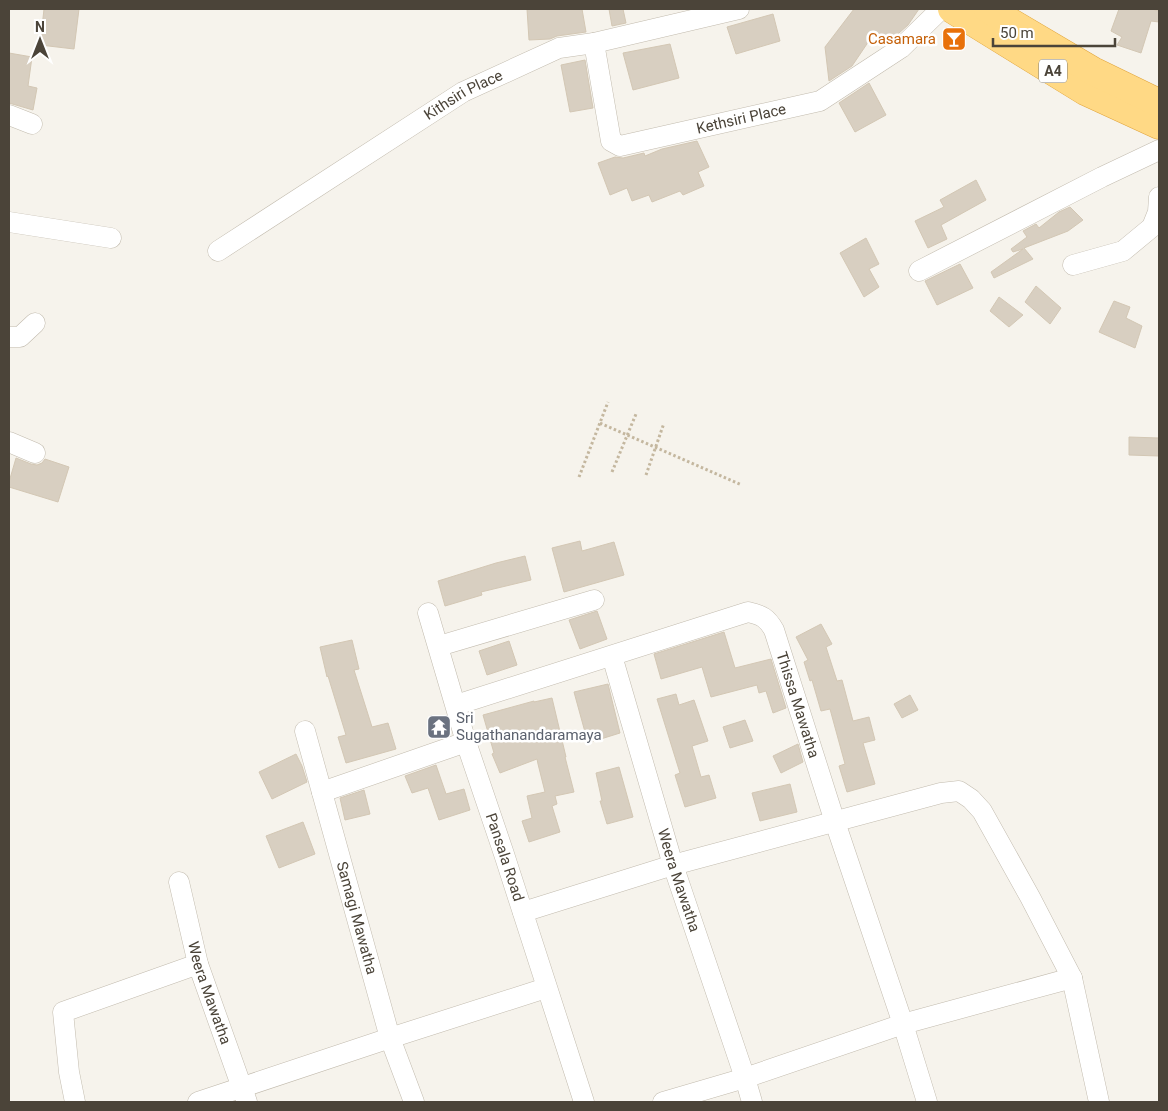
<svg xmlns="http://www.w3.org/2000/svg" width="1168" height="1111" viewBox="0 0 1168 1111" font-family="Roboto,sans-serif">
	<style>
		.building { fill: #d8cfc1; stroke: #d3c7b4 }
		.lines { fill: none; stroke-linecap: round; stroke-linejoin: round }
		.minor-casing { stroke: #c2bbae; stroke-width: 21 }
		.trunk-casing { stroke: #e0a43c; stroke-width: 29 }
		.path { stroke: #c4b79f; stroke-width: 3; stroke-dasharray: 2.5 2.5; stroke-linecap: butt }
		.minor { stroke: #fff; stroke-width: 20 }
		.trunk { stroke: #ffd985; stroke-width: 28 }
		.labels { text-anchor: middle; stroke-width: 5; stroke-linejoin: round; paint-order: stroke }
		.shield { fill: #fff; stroke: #817c74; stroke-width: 1 }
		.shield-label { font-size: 14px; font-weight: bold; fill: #4b4439 }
		.food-label { font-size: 15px; fill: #c56008; stroke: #fff; text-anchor: end }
		.street-label { font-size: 15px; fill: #4b4439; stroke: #fff }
		.worship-label { font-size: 15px; fill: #5b616d; stroke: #fff; text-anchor: start }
	</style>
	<rect width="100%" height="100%" fill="#f6f3ec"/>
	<g class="building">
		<polygon points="44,9 79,9 74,49 40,45"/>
		<polygon points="527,9 582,9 586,32 557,36 550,39 529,40"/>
		<polygon points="609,9 623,9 626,23 612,26"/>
		<polygon points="854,9 919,9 908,25 890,41 875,32 852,66 829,81 825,47"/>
		<polygon points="1119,9 1152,9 1159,11 1159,22 1151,21 1141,53 1117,45 1122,37 1111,31"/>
		<polygon points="773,14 780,41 736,54 727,27"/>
		<polygon points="670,44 679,78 633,90 623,53"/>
		<polygon points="9,53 32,57 28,86 37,88 33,110 9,103"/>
		<polygon points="585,60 593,108 570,112 561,65"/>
		<polygon points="869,83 886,115 855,132 839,103"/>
		<polygon points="697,141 709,167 698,172 704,186 683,195 680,191 652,202 649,195 632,201 627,188 610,195 598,163 615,157 623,158 644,153 645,156 662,149"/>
		<polygon points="976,180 986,200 941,225 947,239 928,248 915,221 944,207 940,200"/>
		<polygon points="1070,207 1083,220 1068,231 1024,248 1033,259 994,278 991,272 1023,249 1013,252 1011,249 1027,237 1023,231 1036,224 1039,228 1059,212"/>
		<polygon points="866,238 879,264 869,269 879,287 864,297 840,253"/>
		<polygon points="960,264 973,288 937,305 925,281"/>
		<polygon points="1036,286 1061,308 1050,324 1025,302"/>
		<polygon points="999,297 1023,315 1009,327 990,311"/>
		<polygon points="1114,301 1130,307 1126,318 1142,326 1135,348 1099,332"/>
		<polygon points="1129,437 1159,438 1159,456 1129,455"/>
		<polygon points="16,458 31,464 37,465 42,463 45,459 69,467 58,502 9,487 9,482"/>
		<polygon points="580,541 582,551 614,542 624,575 564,592 552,548"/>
		<polygon points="525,556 531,580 481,592 482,595 445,606 438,581 496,563"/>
		<polygon points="597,611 607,639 580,649 569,620"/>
		<polygon points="821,624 832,644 826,647 837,681 842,680 853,721 869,717 875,740 863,743 875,784 847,792 839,766 845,764 830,709 821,711 812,680 810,681 804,662 808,660 796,637"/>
		<polygon points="724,632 735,668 771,659 786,708 773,713 766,691 759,693 757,685 711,697 702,667 661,679 654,654"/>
		<polygon points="352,640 359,669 354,670 372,727 388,723 396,749 346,763 338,737 346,735 328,676 327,677 320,647"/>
		<polygon points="509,641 517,665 487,675 479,651"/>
		<polygon points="608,684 620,733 588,743 574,692"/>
		<polygon points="676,694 679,705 694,700 708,741 692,746 701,777 709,775 716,798 685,807 675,775 680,773 657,699"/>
		<polygon points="910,695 918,710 902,718 894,704"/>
		<polygon points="552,698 566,757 565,757 574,792 555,796 557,804 552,806 560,832 529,842 522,821 532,818 527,796 545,792 538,764 537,759 500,773 492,754 494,753 483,715 534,701 534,702"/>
		<polygon points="745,720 753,741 730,748 723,727"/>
		<polygon points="798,744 803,762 781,773 773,756"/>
		<polygon points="296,754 302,766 307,782 272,799 259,772"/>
		<polygon points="436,765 446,794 464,789 470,810 439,820 428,788 412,793 405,776"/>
		<polygon points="619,767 633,817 607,824 600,801 602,801 596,773"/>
		<polygon points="790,784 797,812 760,821 752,793"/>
		<polygon points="364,790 370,814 345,820 340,798"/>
		<polygon points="303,822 315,854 279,868 266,836"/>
	</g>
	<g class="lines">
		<defs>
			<g id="minor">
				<path id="s1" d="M594,43L611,141L620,146L820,101L901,48L941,9"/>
				<polyline points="9,115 32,124"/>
				<polyline points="9,222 111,238"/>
				<path id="s2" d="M218,251L463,92L559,48L594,43L739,9"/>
				<polyline points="1073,265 1123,251 1152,227 1158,212 1159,197"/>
				<polyline points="919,271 1102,177 1159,150"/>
				<polyline points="9,337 20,337 35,323"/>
				<polyline points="9,442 35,453"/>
				<path id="s3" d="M428,613L466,742L504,854L584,1102"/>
				<polyline points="439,646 594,600"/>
				<path id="s4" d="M612,656L673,865L745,1078L752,1102"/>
				<path id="s5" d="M456,705L748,612C762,615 767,618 774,630L835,822L903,1024L927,1102"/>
				<path id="s6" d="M305,731L390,1038L414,1102"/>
				<polyline points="322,792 466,742"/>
				<path id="s7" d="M179,882L198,964L247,1102"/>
				<polyline points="523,912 673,865 941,793 959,791 971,799 982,811 1030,897 1072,978 1099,1102"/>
				<polyline points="75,1102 69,1072 63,1012 198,964"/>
				<polyline points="198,1102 390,1038 546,988"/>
				<polyline points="663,1102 745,1078 903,1024 1072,978"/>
			</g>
			<g id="trunk">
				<polyline points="952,9 1085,91 1159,125"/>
				<polyline points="988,9 1093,71 1159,103"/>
			</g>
		</defs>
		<use href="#minor" class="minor-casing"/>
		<use href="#trunk" class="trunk-casing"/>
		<g class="path">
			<polyline points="600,423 742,485"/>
			<polyline points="612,472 636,414"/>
			<polyline points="646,475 664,423"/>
			<polyline points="579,477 608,402"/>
		</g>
		<use href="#minor" class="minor"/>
		<use href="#trunk" class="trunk"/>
	</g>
	<defs>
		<symbol id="bar-square" viewBox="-11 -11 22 22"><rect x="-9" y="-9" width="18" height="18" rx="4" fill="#e8710a" stroke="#fff"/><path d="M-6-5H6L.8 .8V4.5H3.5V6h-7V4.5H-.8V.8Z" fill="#fff"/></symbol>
		<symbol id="temple-square" viewBox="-11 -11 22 22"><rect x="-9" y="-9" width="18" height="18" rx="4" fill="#6b7280" stroke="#fff"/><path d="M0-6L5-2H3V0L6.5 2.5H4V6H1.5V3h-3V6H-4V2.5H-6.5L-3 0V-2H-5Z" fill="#fff"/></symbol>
	</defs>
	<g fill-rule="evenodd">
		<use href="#bar-square" x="940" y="25" width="28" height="28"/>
		<use href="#temple-square" x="425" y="713" width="28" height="28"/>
	</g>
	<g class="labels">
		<rect class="shield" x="1039" y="59.5" width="28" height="23" rx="4"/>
		<g class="shield-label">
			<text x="1053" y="76">A4</text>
		</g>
		<g class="food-label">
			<text x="936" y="44">Casamara</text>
		</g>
		<g class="street-label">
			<text dy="5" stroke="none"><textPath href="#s2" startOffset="291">Kithsiri Place</textPath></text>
			<text dy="5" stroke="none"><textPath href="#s1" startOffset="234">Kethsiri Place</textPath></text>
			<text dy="5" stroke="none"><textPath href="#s5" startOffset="418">Thissa Mawatha</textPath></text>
			<text dy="5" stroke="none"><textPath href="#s3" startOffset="256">Pansala Road</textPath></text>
			<text dy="5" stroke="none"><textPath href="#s4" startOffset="234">Weera Mawatha</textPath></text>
			<text dy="5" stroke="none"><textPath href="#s6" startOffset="194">Samagi Mawatha</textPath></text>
			<text dy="5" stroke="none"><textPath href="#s7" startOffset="115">Weera Mawatha</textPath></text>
		</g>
		<g class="worship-label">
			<text x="456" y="723">Sri<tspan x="456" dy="17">Sugathanandaramaya</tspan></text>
		</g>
	</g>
	<rect width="1168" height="1111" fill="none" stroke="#4b4439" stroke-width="20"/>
	<g transform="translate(40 40)" stroke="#ffffff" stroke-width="4" paint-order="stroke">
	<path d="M0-4L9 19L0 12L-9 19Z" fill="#4b4439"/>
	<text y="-8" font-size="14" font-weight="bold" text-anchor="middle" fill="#4b4439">N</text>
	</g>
	<path d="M993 38v8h122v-8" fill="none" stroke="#4b4439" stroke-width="2.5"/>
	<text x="1000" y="38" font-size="15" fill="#4b4439" stroke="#ffffff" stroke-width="4" paint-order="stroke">50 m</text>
</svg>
